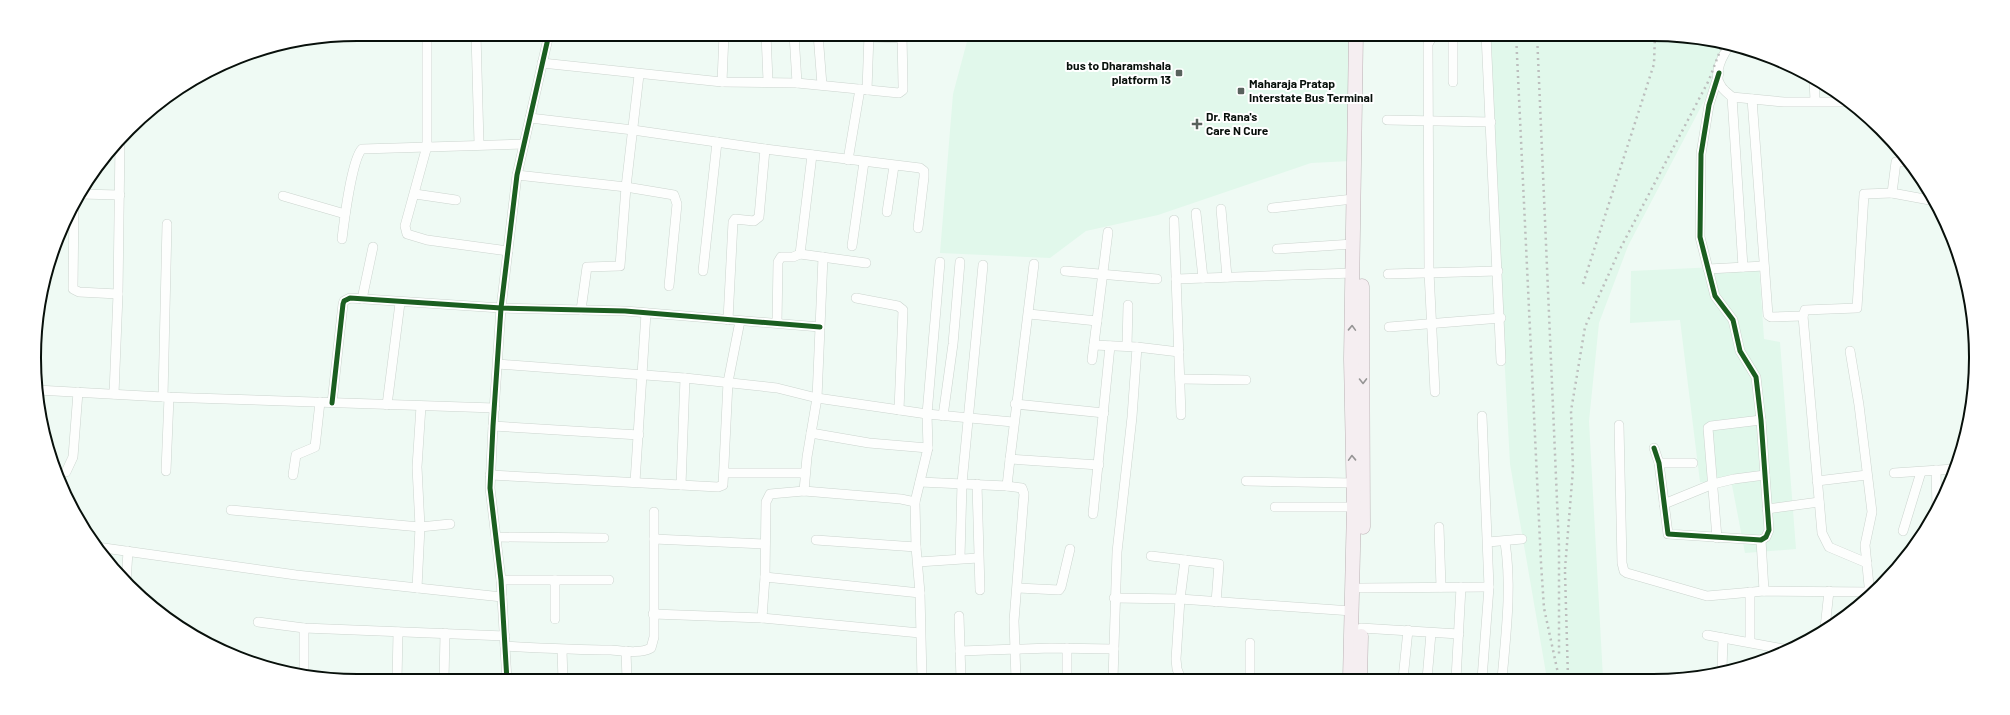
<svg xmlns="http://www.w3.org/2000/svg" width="2010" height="715" viewBox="0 0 2010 715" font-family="Barlow,sans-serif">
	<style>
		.built { fill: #e1f8eb }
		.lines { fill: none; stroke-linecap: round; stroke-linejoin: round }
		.street-casing { stroke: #cbd4ce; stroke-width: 10 }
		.primary-casing { stroke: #bbb2b5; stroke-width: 15 }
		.street { stroke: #fdfefd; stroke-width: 9 }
		.primary { stroke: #f5eef1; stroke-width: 14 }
		.rail { stroke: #bcbebd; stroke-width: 2.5; stroke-dasharray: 2 4; stroke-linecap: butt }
		.cycleway-casing { stroke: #fff; stroke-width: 8 }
		.cycleway { stroke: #1b5e20; stroke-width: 5 }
		.oneway { stroke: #969595 }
		.poi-dot { fill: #59625d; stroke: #fff; stroke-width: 1.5 }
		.labels { text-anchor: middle; stroke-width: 4; stroke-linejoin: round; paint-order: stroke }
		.poi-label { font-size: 12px; font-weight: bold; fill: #08100b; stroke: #fff; text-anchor: start }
		.rim { fill: none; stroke: #08100b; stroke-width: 2 }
	</style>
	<rect width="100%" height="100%" fill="#effaf4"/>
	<g class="built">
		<polygon points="969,34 1350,34 1351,161 1311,163 1158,215 1086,231 1050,258 940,253 953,94"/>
		<polygon points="1487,34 1652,34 1728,44 1714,82 1628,246 1599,323 1589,421 1603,678 1547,679 1510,464"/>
		<polygon points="1759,265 1764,339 1780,342 1796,549 1745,553 1732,485 1700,482 1680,320 1630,323 1631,271"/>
	</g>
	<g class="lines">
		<defs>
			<g id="street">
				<polyline points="427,34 427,146 405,226 407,234 427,240 508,251"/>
				<polyline points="476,34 479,144"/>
				<polyline points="766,34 768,81"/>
				<polyline points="794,34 797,83"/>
				<polyline points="818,34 822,85"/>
				<polyline points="1486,34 1501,361"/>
				<polyline points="869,37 902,38"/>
				<path d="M1731,44C1723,54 1712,74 1721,86C1723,90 1729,94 1732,97"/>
				<polyline points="542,63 722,82 797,83 899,93 903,90 903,86 902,34"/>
				<polyline points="1814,79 1815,101"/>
				<polyline points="722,82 724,34"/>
				<polyline points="1453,82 1453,34"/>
				<polyline points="867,90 869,34"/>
				<polyline points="1752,99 1768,315 1771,317 1803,316"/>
				<polyline points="530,118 633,130 765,149 920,168 924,171 924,177 918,228"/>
				<polyline points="1387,120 1491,122"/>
				<polyline points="848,160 860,89"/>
				<polyline points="1909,162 1896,162 1892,193 1935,201"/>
				<polyline points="517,175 626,187 674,195 677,204 669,286"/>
				<polyline points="80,194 120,195"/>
				<polyline points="415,194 456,200"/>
				<polyline points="283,196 345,214"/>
				<polyline points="74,203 73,289 79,292 118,294"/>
				<polyline points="1272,208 1353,199"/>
				<polyline points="1221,209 1227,277"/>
				<polyline points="887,212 894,166"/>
				<polyline points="1196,213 1203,278"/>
				<polyline points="1174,220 1181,415"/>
				<path d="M342,239C344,222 352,159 362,149L524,144"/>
				<polyline points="852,246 864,162"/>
				<polyline points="1277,249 1353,244"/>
				<polyline points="800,254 866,263"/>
				<polyline points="1034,264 1010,459 1099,465"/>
				<polyline points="1743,267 1732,97 1784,102 1851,102"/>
				<polyline points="1708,269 1764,266"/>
				<polyline points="703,271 717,142"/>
				<polyline points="1065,271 1157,279"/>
				<polyline points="1388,274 1498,271"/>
				<polyline points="1176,279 1354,273"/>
				<polyline points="856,298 898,306 903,310 899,410"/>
				<polyline points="362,299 373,247"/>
				<polyline points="581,310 587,267 620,266 626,187 639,75"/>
				<polyline points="1029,314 1097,321"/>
				<polyline points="728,320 733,222 735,219 754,221 759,217 765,149"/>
				<polyline points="777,323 778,262 781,257 793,257 800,254 812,155"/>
				<polyline points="1389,327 1501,318"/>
				<polyline points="1094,345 1137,347 1132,417 1117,552 1113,679"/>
				<polyline points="1127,346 1128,305"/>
				<polyline points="1137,347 1179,352"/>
				<polyline points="1850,351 1859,405 1872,512 1865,545 1870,596"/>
				<polyline points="1092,360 1108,232"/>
				<polyline points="685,378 777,388 817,398 927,414 1013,422"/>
				<polyline points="1180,379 1246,380"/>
				<polyline points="37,390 163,397 495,408"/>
				<polyline points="1435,392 1429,272 1428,44 1433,35 1441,34"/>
				<polyline points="114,394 118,294 120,140"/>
				<polyline points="163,397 167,224"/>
				<polyline points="332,403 343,304 344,301 350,298 501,308 625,311 820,327"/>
				<polyline points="1015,404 1104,413"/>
				<polyline points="387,405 400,303"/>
				<polyline points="943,416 953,344 960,262"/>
				<polyline points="1482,416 1489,587 1482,679"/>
				<polyline points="1619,425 1622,563 1624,571 1627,573 1707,596 1764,591 1873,592"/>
				<polyline points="493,426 639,435"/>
				<polyline points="811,433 869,443 928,448"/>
				<polyline points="1654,448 1659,463 1668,534 1761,540 1766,537 1769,530 1761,420 1756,377 1740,351 1733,320 1715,296 1700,237 1701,154 1709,105 1719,73"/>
				<polyline points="1659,463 1693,463"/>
				<polyline points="1936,470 1937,508"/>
				<polyline points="166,471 169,397"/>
				<polyline points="66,472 73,457 78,392"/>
				<polyline points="724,473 805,473"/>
				<polyline points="1894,473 1954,469"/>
				<polyline points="293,475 296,455 315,447 320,402"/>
				<polyline points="490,475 681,485 685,378 498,364"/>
				<polyline points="1246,481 1353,483"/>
				<polyline points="1817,481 1867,475"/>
				<polyline points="635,482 646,313"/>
				<polyline points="920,482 1007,486 1010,459"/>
				<polyline points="977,484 980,590"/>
				<polyline points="681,485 718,487 723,485 728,382 740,321"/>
				<polyline points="1007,486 1022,488 1024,494 1014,621 1016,680"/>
				<polyline points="804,491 807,457 817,398 823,257"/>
				<polyline points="1664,504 1713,484 1734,479 1765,475"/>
				<polyline points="1275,507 1354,507"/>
				<polyline points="1767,509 1819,502"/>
				<polyline points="231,510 420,527 450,524"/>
				<polyline points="1093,514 1110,346"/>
				<polyline points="1439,527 1441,587"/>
				<polyline points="1903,531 1921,472"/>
				<polyline points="496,537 604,538"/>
				<polyline points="1717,538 1708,428 1711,426 1761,420"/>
				<polyline points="654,539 765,544"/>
				<polyline points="816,540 916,547"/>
				<polyline points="1761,540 1764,591"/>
				<polyline points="1488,542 1522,539"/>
				<polyline points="97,547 296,575 502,597"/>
				<polyline points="1151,556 1219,564 1216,602"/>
				<polyline points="960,558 962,483 983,265"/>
				<polyline points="918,562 978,558"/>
				<polyline points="1867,563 1829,547 1822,533 1803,316 1805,310 1857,308 1864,194 1892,193"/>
				<polyline points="765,577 920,593"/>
				<polyline points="501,580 609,580"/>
				<polyline points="555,580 555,619"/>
				<polyline points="126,583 128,551"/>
				<polyline points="417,588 420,527 417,467 421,406"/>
				<polyline points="1018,588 1059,590 1061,587 1070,549"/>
				<polyline points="1361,588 1489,587"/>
				<polyline points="1750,592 1750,642"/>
				<polyline points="1114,598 1180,599 1352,611"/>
				<polyline points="653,614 762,618 920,633"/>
				<polyline points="959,616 961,680"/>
				<polyline points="762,618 765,577 766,502 770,494 804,491 901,499 915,502"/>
				<polyline points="258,622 304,628 505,636"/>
				<polyline points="1361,628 1459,634"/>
				<polyline points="1825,628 1829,591"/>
				<polyline points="1707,635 1789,650"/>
				<path d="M505,646C541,648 576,650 611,650C623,651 640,654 651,648L654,637V512"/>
				<polyline points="562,650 563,681"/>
				<polyline points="626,651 627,680"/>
				<polyline points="960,651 1051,648 1114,649"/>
				<polyline points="1722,670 1723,638"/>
				<polyline points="304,674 304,628"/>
				<polyline points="1181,679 1177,669 1176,659 1180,599 1185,560"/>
				<polyline points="1250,679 1250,643"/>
				<polyline points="1403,679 1408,630"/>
				<polyline points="1427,679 1431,633"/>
				<polyline points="1456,679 1461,587"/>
				<path d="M1502,679C1506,633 1512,587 1505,542"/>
				<polyline points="922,680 920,593 916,547 915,502 928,448 927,414 940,262"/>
				<polyline points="1067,680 1067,648"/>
				<polyline points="397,681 398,632"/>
				<polyline points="444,681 445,633"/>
				<polyline points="507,681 501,580 490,488 493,426 501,308 517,175 549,34"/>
			</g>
			<g id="primary">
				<polyline points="1362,286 1363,527"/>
				<polyline points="1350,679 1354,507 1351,359 1356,34"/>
				<polyline points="1360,679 1361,636"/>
			</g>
		</defs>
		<use href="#street" class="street-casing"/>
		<use href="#primary" class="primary-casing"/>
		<use href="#street" class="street"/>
		<use href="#primary" class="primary"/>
		<g class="rail">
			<polyline points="1516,34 1541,563 1544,608 1559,678"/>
			<polyline points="1537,34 1559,547 1559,655"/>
			<polyline points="1583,284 1654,64 1655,34"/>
			<polyline points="1565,569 1573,469 1571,411 1585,327 1620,249 1709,80 1723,43"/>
			<polyline points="1565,572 1568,678"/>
		</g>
		<defs>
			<g id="cycleway">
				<polyline points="332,403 343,304 344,301 350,298 501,308 625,311 820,327"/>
				<polyline points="1654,448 1659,463 1668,534 1761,540 1766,537 1769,530 1761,420 1756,377 1740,351 1733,320 1715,296 1700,237 1701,154 1709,105 1719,73"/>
				<polyline points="507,681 501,580 490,488 493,426 501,308 517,175 549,34"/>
			</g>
		</defs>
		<use href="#cycleway" class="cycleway-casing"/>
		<use href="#cycleway" class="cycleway"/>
	</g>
	<defs><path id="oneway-chevron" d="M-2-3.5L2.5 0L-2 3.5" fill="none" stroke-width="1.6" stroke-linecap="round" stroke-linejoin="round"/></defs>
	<g class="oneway">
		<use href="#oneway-chevron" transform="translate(1352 328) rotate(-88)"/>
		<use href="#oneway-chevron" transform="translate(1363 381) rotate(89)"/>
		<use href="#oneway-chevron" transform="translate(1352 458) rotate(-92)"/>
	</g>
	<g class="poi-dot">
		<rect x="1175" y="69" width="8" height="8" rx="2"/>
		<rect x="1237" y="87" width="8" height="8" rx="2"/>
		<path d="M1195 118h4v4h4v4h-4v4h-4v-4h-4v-4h4z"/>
	</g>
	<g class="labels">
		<g class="poi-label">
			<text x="1171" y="70" text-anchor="end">bus to Dharamshala<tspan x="1171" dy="14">platform 13</tspan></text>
			<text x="1249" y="88">Maharaja Pratap<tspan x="1249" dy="14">Interstate Bus Terminal</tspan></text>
			<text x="1206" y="121">Dr. Rana's<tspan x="1206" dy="14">Care N Cure</tspan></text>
		</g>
	</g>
	<path d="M0 0H2010V715H0ZM357 41H1653A316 316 0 0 1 1969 357V358A316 316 0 0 1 1653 674H357A316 316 0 0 1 41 358V357A316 316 0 0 1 357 41Z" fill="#fff" fill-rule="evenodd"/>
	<path class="rim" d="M357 41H1653A316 316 0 0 1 1969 357V358A316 316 0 0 1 1653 674H357A316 316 0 0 1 41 358V357A316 316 0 0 1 357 41Z"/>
</svg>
